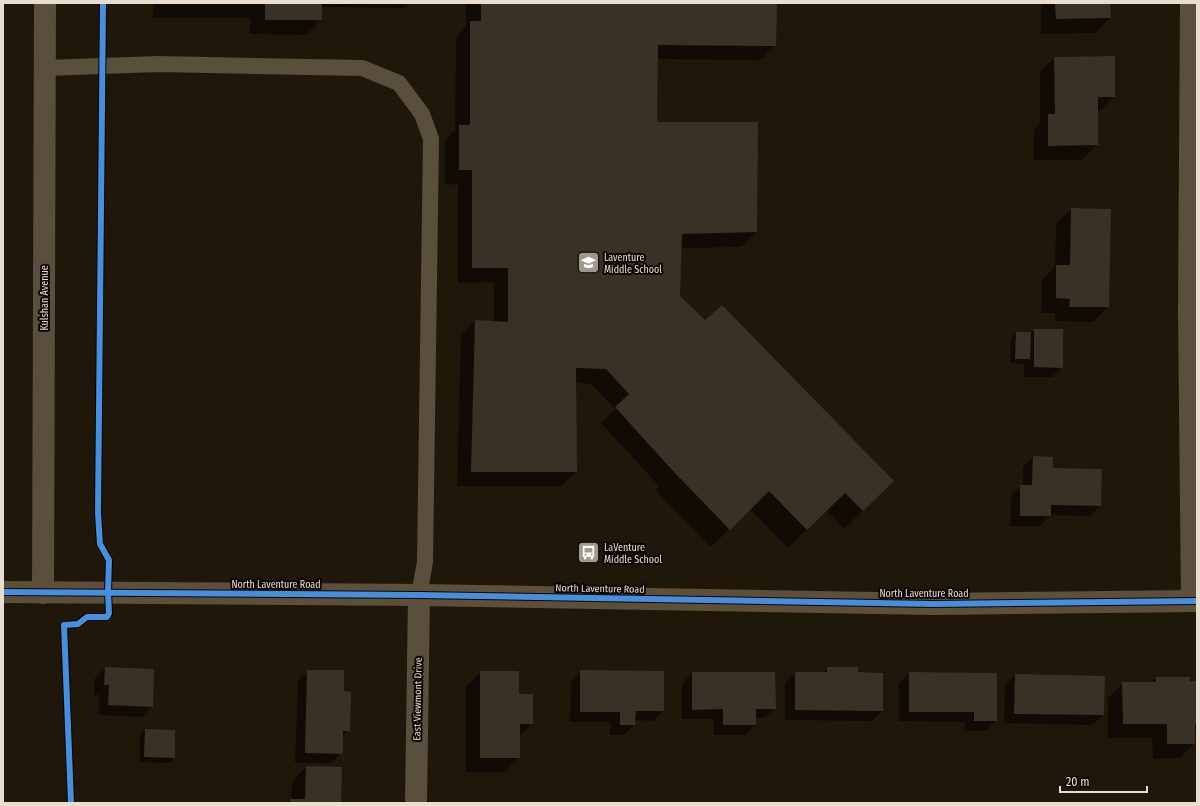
<svg xmlns="http://www.w3.org/2000/svg" width="1200" height="806" viewBox="0 0 1200 806" font-family="'Fira Sans Condensed',sans-serif">
	<style>
		.shadow { fill: #0007 }
		.building { fill: #383126 }
		.lines { fill: none; stroke-linecap: round; stroke-linejoin: round }
		.lane { stroke: #5a4e3d; stroke-width: 16 }
		.street { stroke: #5a4e3d; stroke-width: 22 }
		.secondary { stroke: #5d4f3a; stroke-width: 22 }
		.cycleway-casing { stroke: #0c0501; stroke-width: 8 }
		.cycleway { stroke: #468fdf; stroke-width: 6 }
		.labels { text-anchor: middle; stroke-width: 4; stroke-linejoin: round; paint-order: stroke }
		.poi-label { font-size: 10px; fill: #e9ddcf; stroke: #0c0501; text-anchor: start }
		.street-label { font-size: 10px; fill: #e9ddcf; stroke: #0c0501 }
	</style>
	<rect width="100%" height="100%" fill="#1f170a"/>
	<g class="shadow">
		<polygon points="153,3 410,3 405,8 321,7 321,20 306,35 250,34 250,18 153,18"/>
		<polygon points="466,3 776,3 775,46 760,60 657,59 656,123 756,232 741,247 681,248 679,296 705,322 892,481 844,529 826,510 788,548 750,509 711,547 655,490 659,486 601,423 615,409 591,384 575,383 576,472 561,486 457,486 461,335 475,321 494,322 494,282 458,283 458,184 445,185 445,140 455,130 456,37 466,26"/>
		<polygon points="1041,3 1109,3 1110,18 1095,33 1041,34"/>
		<polygon points="1054,58 1114,97 1100,111 1097,111 1097,145 1082,160 1034,160 1034,130 1040,123 1040,72"/>
		<polygon points="1071,209 1110,210 1108,307 1093,322 1055,321 1055,313 1041,313 1042,280 1055,267 1056,224"/>
		<polygon points="1034,330 1062,367 1052,377 1024,377 1024,364 1010,363 1011,338 1016,333 1031,333"/>
		<polygon points="1033,457 1100,506 1090,516 1050,515 1040,526 1010,526 1011,496 1021,486 1023,486 1023,467"/>
		<polygon points="105,668 152,707 142,717 99,715 99,695 94,695 95,678"/>
		<polygon points="828,668 857,673 882,711 872,721 785,720 785,683 795,673 823,673"/>
		<polygon points="308,671 342,692 349,730 342,737 342,753 331,763 295,763 298,681"/>
		<polygon points="581,671 663,711 653,721 635,720 634,725 624,735 610,735 610,722 570,722 571,682"/>
		<polygon points="481,672 518,695 532,723 519,737 519,758 504,772 466,772 466,686"/>
		<polygon points="692,673 774,673 775,708 765,718 755,718 755,725 745,735 714,735 714,719 682,719 682,683"/>
		<polygon points="909,673 996,721 985,731 965,731 965,722 899,721 899,683"/>
		<polygon points="1015,675 1103,715 1093,725 1004,723 1005,685"/>
		<polygon points="1156,678 1189,678 1189,682 1197,682 1197,738 1194,738 1194,744 1180,758 1153,759 1152,738 1108,738 1108,698 1123,683 1151,683"/>
		<polygon points="145,730 174,758 169,763 140,762 140,735"/>
		<polygon points="306,767 340,803 287,803 291,800 292,782"/>
	</g>
	<g class="building">
		<rect x="265" y="3" width="57" height="17"/>
		<polygon points="481,3 777,3 776,46 658,45 657,122 758,122 757,232 682,234 680,296 705,320 722,305 894,481 863,511 845,493 807,530 769,491 730,530 673,471 615,407 629,394 606,369 576,368 577,472 471,472 475,320 508,322 508,268 472,268 472,170 459,170 459,125 470,125 470,21 481,21"/>
		<polygon points="1055,3 1110,3 1111,18 1056,19"/>
		<polygon points="1115,56 1115,97 1098,97 1098,145 1048,146 1048,114 1055,114 1054,57"/>
		<polygon points="1071,208 1111,209 1109,307 1069,307 1070,299 1056,298 1056,265 1070,265"/>
		<polygon points="1034,329 1063,329 1063,368 1034,367"/>
		<polygon points="1016,332 1031,332 1030,359 1015,359"/>
		<polygon points="1033,456 1053,457 1053,468 1102,469 1101,506 1051,505 1051,516 1020,516 1020,485 1032,485"/>
		<polygon points="105,667 154,669 153,707 108,705 109,685 104,685"/>
		<polygon points="827,667 858,667 858,672 883,673 883,711 795,710 795,672 827,672"/>
		<polygon points="307,670 344,670 344,691 351,692 350,731 343,731 343,754 305,753"/>
		<polygon points="580,670 664,671 664,711 636,711 635,725 620,725 620,712 580,712"/>
		<polygon points="480,671 519,671 519,694 533,694 533,724 520,724 520,758 480,758"/>
		<polygon points="692,672 775,672 776,709 756,709 756,725 723,725 723,709 692,710"/>
		<polygon points="909,672 997,673 997,721 974,721 974,712 909,712"/>
		<polygon points="1015,674 1105,676 1104,715 1014,714"/>
		<polygon points="1156,677 1190,677 1190,681 1197,681 1197,724 1195,724 1195,744 1167,744 1167,724 1123,724 1122,682 1156,682"/>
		<polygon points="145,729 175,730 175,758 144,757"/>
		<polygon points="306,766 342,767 341,803 290,803 290,799 305,799"/>
	</g>
	<g class="lines">
		<polyline class="lane" points="45,68 158,64 362,68 399,83 422,114 431,139 425,562 419,595"/>
		<g class="street">
			<polyline points="1191,3 1189,311 1192,601"/>
			<polyline points="43,593 45,3"/>
			<polyline points="416,803 419,595"/>
		</g>
		<polyline class="secondary" points="3,592 419,595 933,604 1197,601"/>
		<defs>
			<g id="cycleway">
				<polyline points="3,592 419,595 933,604 1197,601"/>
				<polyline points="71,803 64,625 78,624 87,617 107,617 109,613 108,592 109,560 100,544 98,513 103,3"/>
			</g>
		</defs>
		<use href="#cycleway" class="cycleway-casing"/>
		<use href="#cycleway" class="cycleway"/>
	</g>
	<defs>
		<symbol id="school-square" viewBox="-11 -11 22 22"><rect x="-9" y="-9" width="18" height="18" rx="4" fill="#a2988a" stroke="#0c0501"/><path d="M0-5L7-2L0 1L-7-2ZM-4 1L0 2.5L4 1V4Q0 6-4 4Z" fill="#fff"/></symbol>
		<symbol id="bus-square" viewBox="-11 -11 22 22"><rect x="-9" y="-9" width="18" height="18" rx="4" fill="#a2988a" stroke="#0c0501"/><path d="M-5-6H5V4H4V6H2V4H-2V6H-4V4H-5ZM-3.5-4V0h7V-4ZM-3.5 1.2v1.5H-2V1.2ZM2 1.2v1.5H3.5V1.2Z" fill="#fff"/></symbol>
	</defs>
	<g fill-rule="evenodd">
		<use href="#school-square" x="576" y="250" width="25" height="25"/>
		<use href="#bus-square" x="576" y="540" width="25" height="25"/>
	</g>
	<g class="labels">
		<g class="poi-label">
			<text x="604" y="261">Laventure<tspan x="604" dy="12">Middle School</tspan></text>
			<text x="604" y="551">LaVenture<tspan x="604" dy="12">Middle School</tspan></text>
		</g>
		<g class="street-label">
			<text transform="translate(44 298) rotate(-90)" y="4">Kulshan Avenue</text>
			<text x="276" y="588">North Laventure Road</text>
			<text transform="translate(600 588) rotate(1)" y="4">North Laventure Road</text>
			<text x="924" y="597">North Laventure Road</text>
			<text transform="translate(417 699) rotate(-89)" y="4">East Viewmont Drive</text>
		</g>
	</g>
	<rect width="1200" height="806" fill="none" stroke="#e9ddcf" stroke-width="8"/>
	<path d="M1060 786v6h87v-6" fill="none" stroke="#e9ddcf" stroke-width="2"/>
	<text x="1066" y="786" font-size="12" fill="#e9ddcf" stroke="#0c0501" stroke-width="3" paint-order="stroke">20 m</text>
</svg>
